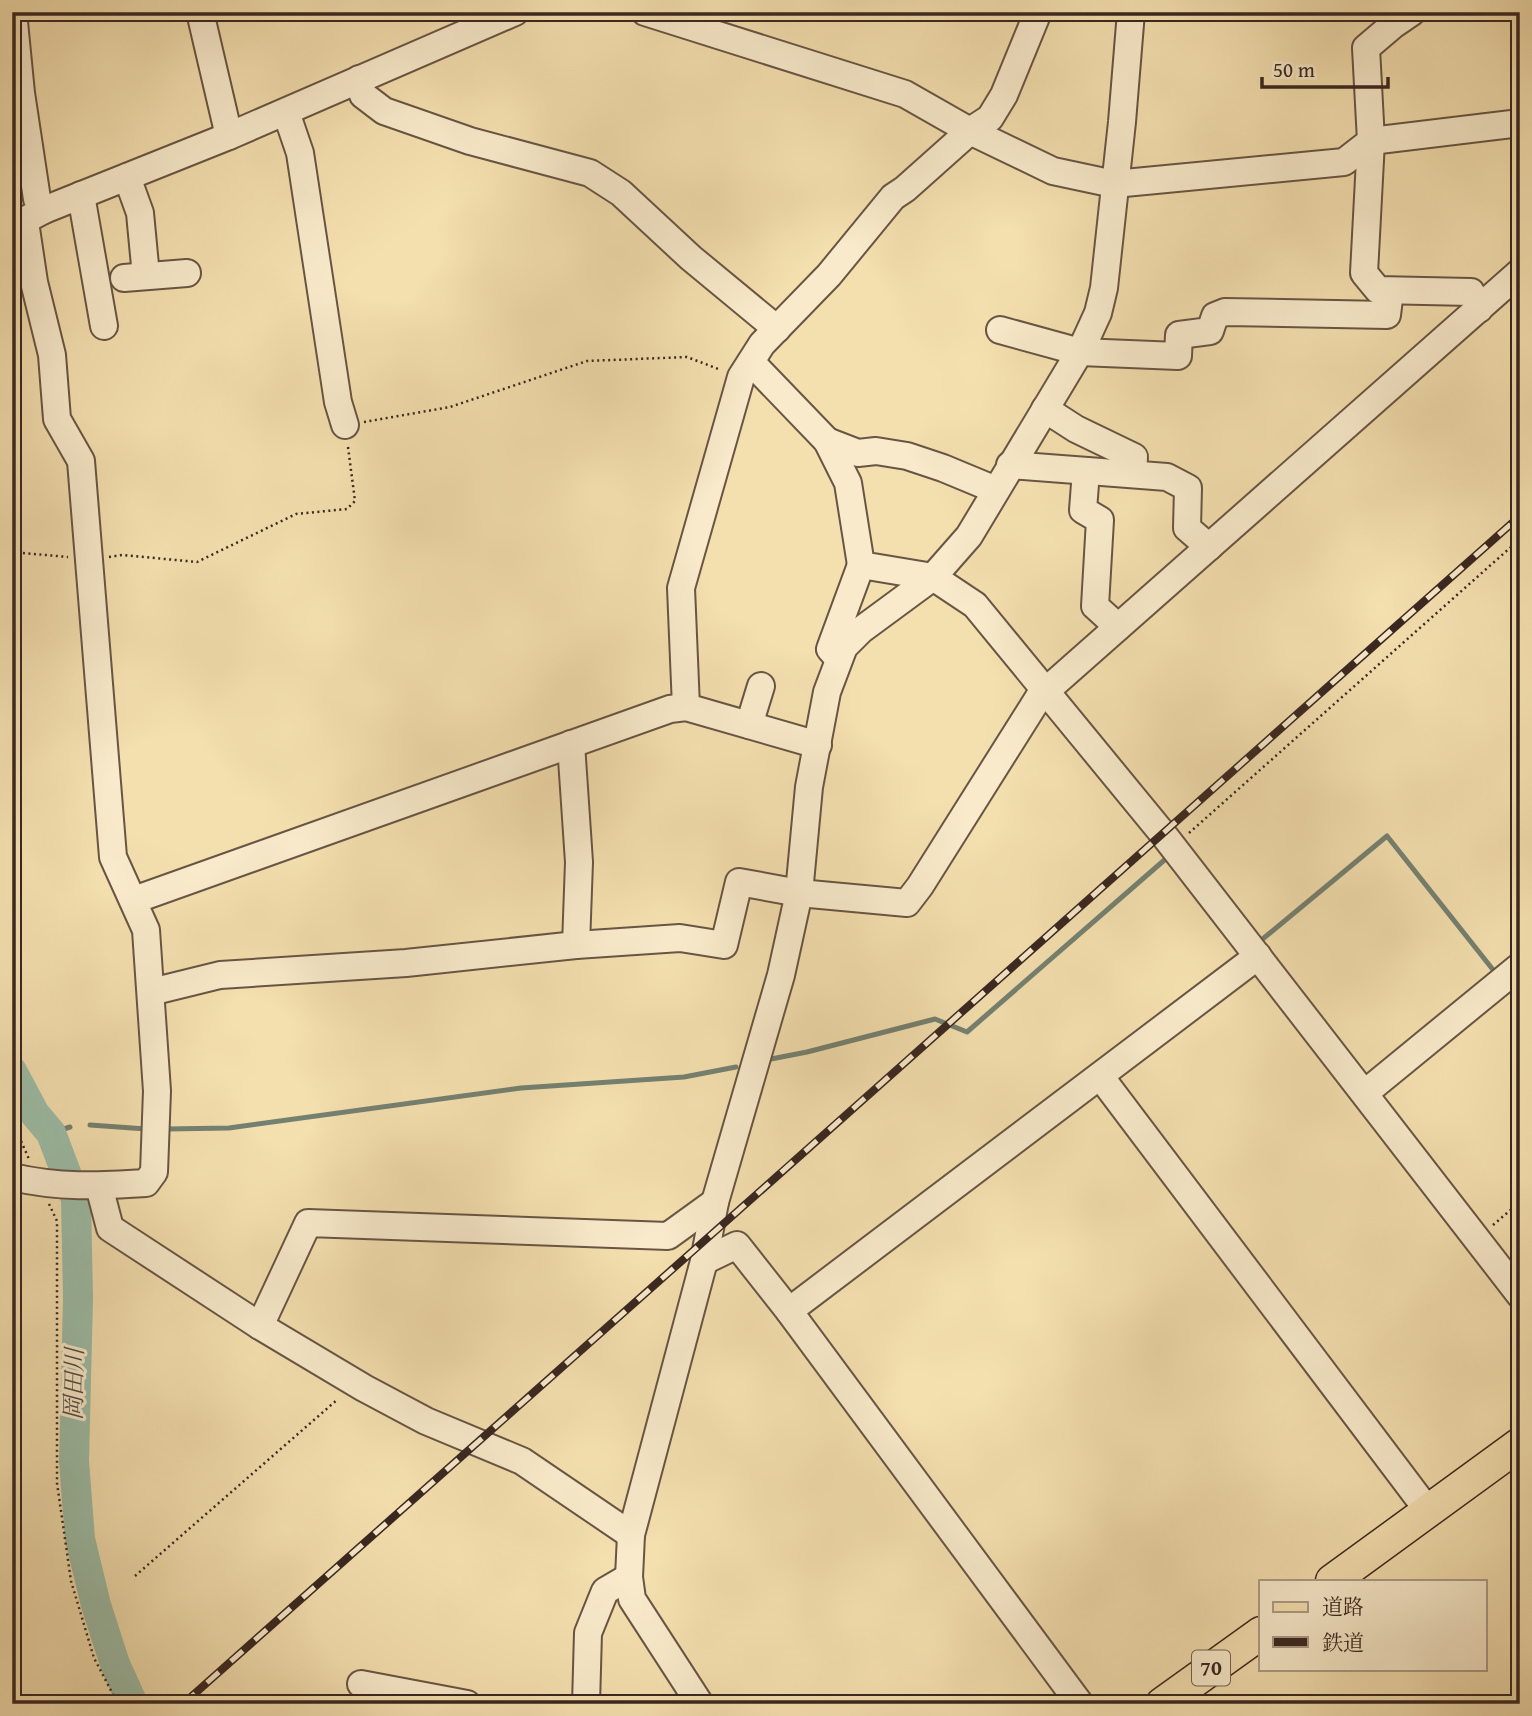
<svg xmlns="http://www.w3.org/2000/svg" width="1532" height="1716" viewBox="0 0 1532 1716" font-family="'Gentium Book Plus','Noto Serif JP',serif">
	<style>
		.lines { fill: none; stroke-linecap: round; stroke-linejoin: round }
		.stream { stroke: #748171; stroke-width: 5 }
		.river { stroke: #9cbda7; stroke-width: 30 }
		.minor-casing { stroke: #685544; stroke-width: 30 }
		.major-casing { stroke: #392720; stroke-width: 35 }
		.path { stroke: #392720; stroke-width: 2.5; stroke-dasharray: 2 3.5; stroke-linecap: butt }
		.minor { stroke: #f8eacb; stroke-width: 26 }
		.major { stroke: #f4dfaf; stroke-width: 32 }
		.rail-casing { stroke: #392720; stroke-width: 8 }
		.rail { stroke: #f8eacb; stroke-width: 5; stroke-dasharray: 16; stroke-linecap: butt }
		.labels { text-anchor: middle; stroke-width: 6; stroke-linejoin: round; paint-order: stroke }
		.shield { fill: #f8eacb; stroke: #726253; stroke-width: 2 }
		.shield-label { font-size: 21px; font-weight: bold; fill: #392720 }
		.water-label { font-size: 24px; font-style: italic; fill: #524c42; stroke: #f8eacb }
	</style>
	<rect width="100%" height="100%" fill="#f4dfaf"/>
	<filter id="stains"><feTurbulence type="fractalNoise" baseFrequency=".00286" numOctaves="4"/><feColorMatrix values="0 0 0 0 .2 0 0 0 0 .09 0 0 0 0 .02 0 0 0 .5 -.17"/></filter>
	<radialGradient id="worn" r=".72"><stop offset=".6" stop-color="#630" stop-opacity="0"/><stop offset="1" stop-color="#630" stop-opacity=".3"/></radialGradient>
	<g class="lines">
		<g class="stream">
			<polyline points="1259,942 1387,836 1494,971"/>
			<polyline points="1514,991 1520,995"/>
			<polyline points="766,1060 807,1052 935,1019 967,1032 1169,856"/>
			<polyline points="90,1125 146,1129"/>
			<polyline points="167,1129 229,1128 521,1088 684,1077 736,1067"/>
			<polyline points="51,1133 70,1127"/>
		</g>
		<polyline class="river" points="12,1071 35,1114 51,1133 76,1199 78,1298 74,1461 80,1539 96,1605 115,1664 133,1704"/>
		<defs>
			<g id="minor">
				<polyline points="13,12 21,93 37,199 44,210"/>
				<polyline points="200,12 229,136"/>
				<polyline points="645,12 905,94 970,131 1053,171 1114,184 1344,162 1371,141 1520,123"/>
				<polyline points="1412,12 1393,25 1366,48 1371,141 1364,273 1378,290 1471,292 1479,309"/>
				<polyline points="359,79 363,95 384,111 470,141 590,173 621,193 691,258 777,329"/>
				<polyline points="286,112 300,153 338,402 345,425"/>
				<polyline points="127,177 140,213 146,276"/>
				<polyline points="81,195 104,326"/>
				<polyline points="12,227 44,210 229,136 515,12"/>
				<polyline points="124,278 187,273"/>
				<polyline points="1000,330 1080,352 1178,356 1179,335 1210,331 1215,316 1225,312 1387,315 1390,291"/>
				<polyline points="751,362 827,441 848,483 861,565 933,577 975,605 1163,834 1520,1295"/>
				<polyline points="1045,409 1076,429 1134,457 1133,474"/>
				<polyline points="827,441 858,453 876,451 907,456 943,468 996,490"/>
				<polyline points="1010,465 1167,477 1188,488 1187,528 1209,547"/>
				<polyline points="1086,471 1083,510 1100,520 1095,606 1118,627"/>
				<polyline points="838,658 830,649 861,565"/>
				<polyline points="686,707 681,588 741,377 762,344 829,275 893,197 905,189 970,131 990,118 1004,95 1038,12"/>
				<polyline points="749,725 761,686"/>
				<polyline points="571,744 579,862 576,945"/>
				<polyline points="134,900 670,709 686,707 818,745"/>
				<polyline points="151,992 220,975 406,963 576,945 680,938 724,945 739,882 799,893 907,903 920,886 1039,697 1520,272"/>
				<polyline points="1100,1076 1429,1512"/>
				<polyline points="1365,1093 1520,966"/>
				<path d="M12,1177C60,1188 97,1186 146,1183L154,1172L157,1091L146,930L113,857L81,461L57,419L52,355L34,282L25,222"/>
				<polyline points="99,1186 110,1228 260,1326 364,1388 426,1421 522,1461 631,1535"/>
				<polyline points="704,1261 737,1245 789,1311 1080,1704"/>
				<polyline points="789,1311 1258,956"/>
				<polyline points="260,1326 308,1223 668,1236 715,1202"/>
				<polyline points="361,1684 467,1704"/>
				<polyline points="586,1704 588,1633 605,1591 629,1577"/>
				<polyline points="700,1704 632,1599 629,1577 631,1535 704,1261 715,1202 781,975 799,893 809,787 827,692 844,647 861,630 933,577 969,536 1082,348 1098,313 1104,288 1122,122 1131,12"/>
			</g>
			<g id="major">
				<polyline points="1332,1581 1520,1444"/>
				<polyline points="1162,1704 1261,1633"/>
			</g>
		</defs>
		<use href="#minor" class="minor-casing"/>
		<use href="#major" class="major-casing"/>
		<g class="path">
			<polyline points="364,422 450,407 587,361 687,357 721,370"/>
			<polyline points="12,552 68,557"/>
			<polyline points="109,557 122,555 197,562 296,514 347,509 355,501 348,447"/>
			<polyline points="1189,833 1520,539"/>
			<polyline points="12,1121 29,1159"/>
			<polyline points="49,1204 57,1221 57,1483 71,1581 94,1658 118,1704"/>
			<polyline points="1493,1225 1520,1202"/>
			<polyline points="135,1576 338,1399"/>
		</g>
		<use href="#minor" class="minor"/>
		<use href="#major" class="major"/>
		<defs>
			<polyline id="rail" points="183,1704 1520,516"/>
		</defs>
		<use href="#rail" class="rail-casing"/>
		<use href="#rail" class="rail"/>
	</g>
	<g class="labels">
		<rect class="shield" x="1192" y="1650.5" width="38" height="35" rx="5"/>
		<g class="shield-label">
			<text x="1211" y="1675">70</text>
		</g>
		<g class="water-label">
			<text transform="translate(74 1384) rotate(-89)" y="8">岡田川</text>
		</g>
	</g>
	<rect width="1532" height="1716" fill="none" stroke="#f4dfaf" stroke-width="42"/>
	<rect x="14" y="14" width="1504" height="1688" fill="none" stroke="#392720" stroke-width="3.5"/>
	<rect x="21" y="21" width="1490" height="1674" fill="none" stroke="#392720" stroke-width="2"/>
	<rect x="1259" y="1580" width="228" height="91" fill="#f8eacb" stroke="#ac9c87" stroke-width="2"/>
	<rect x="1273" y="1602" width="35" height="10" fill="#f4dfaf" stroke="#ac9c87" stroke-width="2"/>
	<text x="1322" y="1614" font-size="21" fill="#392720">道路</text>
	<rect x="1273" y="1637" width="35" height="10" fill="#392720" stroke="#ac9c87" stroke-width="2"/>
	<text x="1322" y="1650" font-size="21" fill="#392720">鉄道</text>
	<path d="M1262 77v10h126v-10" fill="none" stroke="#392720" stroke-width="3.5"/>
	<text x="1273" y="77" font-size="21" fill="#392720" stroke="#f8eacb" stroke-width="5" paint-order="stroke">50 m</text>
	<rect width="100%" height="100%" filter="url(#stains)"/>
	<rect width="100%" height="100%" fill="url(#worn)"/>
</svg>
